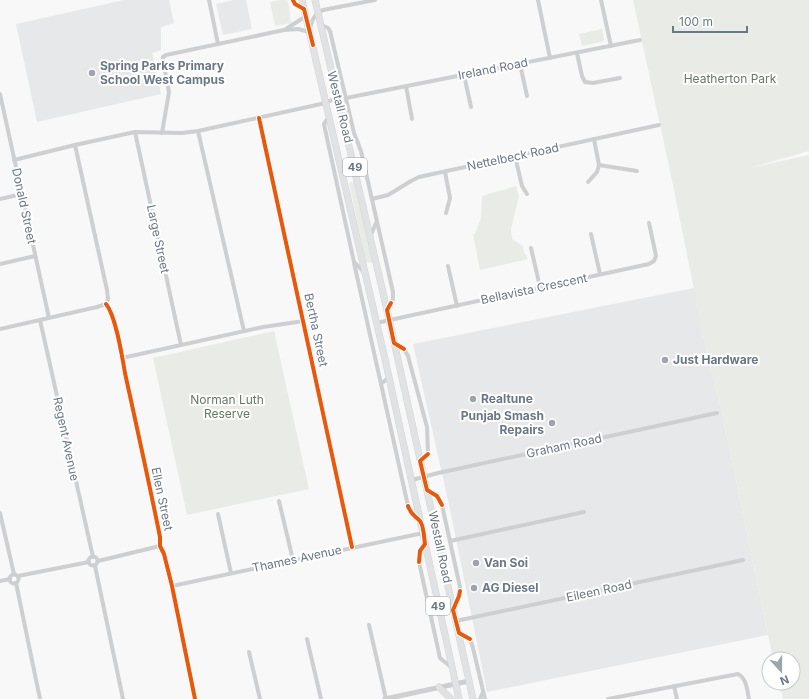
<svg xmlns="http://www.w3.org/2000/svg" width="809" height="699" viewBox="0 0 809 699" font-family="Inter,sans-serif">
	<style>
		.built { fill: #e7e8e9 }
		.green { fill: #e8ebe6 }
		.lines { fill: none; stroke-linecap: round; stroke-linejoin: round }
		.primary-casing { stroke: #d4d5d6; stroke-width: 7 }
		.minor { stroke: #cecfd1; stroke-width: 4 }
		.tertiary { stroke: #cecfd1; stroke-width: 5 }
		.primary { stroke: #e1e2e3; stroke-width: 6 }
		.cycleway-casing { stroke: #fff; stroke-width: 6 }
		.cycleway { stroke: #e8590c; stroke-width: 4 }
		.poi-dot { fill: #9ca4ae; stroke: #fff; stroke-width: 1.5 }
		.labels { text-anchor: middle; stroke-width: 4; stroke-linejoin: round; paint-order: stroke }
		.shield { fill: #fff; stroke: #97a0aa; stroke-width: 1 }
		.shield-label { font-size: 11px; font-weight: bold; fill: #6a7786 }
		.poi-label { font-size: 12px; font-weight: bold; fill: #6a7786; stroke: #fff; text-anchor: start }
		.street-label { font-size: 12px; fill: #6a7786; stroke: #fff }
		.park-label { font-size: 12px; fill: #667864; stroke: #fff }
	</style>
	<rect width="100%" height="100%" fill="#f8f8f8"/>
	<g class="built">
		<polygon points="124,0 169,0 174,23 161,27 161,50 152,53 161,94 37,122 16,24"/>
		<polygon points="233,0 246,0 252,29 223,35 216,4"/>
		<polygon points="694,288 708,359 722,413 768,635 487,692 449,505 413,344"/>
	</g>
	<g class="green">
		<polygon points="280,0 287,0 289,5 291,23 275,26 270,2"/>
		<polygon points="633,0 809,0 809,151 750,168 809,155 809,699 783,699 779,683 793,683 793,659 773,659 722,413 708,359 673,185"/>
		<polygon points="602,29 604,40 602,42 582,46 579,34"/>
		<polygon points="354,181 372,260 372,263 366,262 349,183"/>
		<polygon points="516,186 519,196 511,229 512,239 523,246 524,252 528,259 480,270 473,234 475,234 481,218 482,196"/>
		<polygon points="274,331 309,489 187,515 153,358"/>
	</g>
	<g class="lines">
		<defs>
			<g id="primary">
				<polyline points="302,0 385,359 459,699"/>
				<polyline points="315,0 387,310 473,699"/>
				<polyline points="439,687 451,699"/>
			</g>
		</defs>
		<use href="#primary" class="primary-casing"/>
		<g class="minor">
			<polyline points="209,0 218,44"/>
			<polyline points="293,0 295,4 304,9"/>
			<polyline points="538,0 550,58"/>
			<polyline points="601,0 611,46"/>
			<polyline points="321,25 328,28 330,31 354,133 361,151 393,292 393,299 388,309"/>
			<polyline points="286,29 306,16"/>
			<polyline points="577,53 582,76 585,82 593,83 620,78"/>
			<polyline points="520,64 527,96"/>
			<polyline points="464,75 471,107"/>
			<polyline points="406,86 412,119"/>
			<polyline points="0,94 49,318"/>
			<polyline points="346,98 640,40"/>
			<polyline points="329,117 324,124 325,129 354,262 365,273"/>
			<polyline points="259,118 352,547"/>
			<polyline points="198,131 244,331"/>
			<polyline points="135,132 181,345"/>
			<path d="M162,133L169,92L163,61V57L166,55L284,30L298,29L309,32C312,22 312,15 323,10L375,0"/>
			<polyline points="594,139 599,165 637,171"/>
			<polyline points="75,145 107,290 108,299 106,304"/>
			<polyline points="515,156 522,186 527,194"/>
			<polyline points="14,160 75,145 135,132 182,133 198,131 321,104 338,98"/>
			<polyline points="445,172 450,198 446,213"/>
			<polyline points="588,182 597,172 599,165"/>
			<polyline points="0,199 22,194"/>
			<polyline points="372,199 388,195 411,181 419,177 659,125"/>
			<polyline points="591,234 600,274"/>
			<polyline points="370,237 376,223"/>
			<polyline points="531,248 540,287"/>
			<polyline points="354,263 381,384"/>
			<polyline points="0,264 35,256"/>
			<polyline points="448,266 457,306"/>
			<path d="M106,304C116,316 122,356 125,373C137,428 149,482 160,537V546L164,554L172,586L195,699"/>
			<polyline points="40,320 93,557"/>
			<polyline points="376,323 649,264 654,261 656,256 649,223"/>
			<polyline points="0,329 97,307 106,304"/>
			<polyline points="395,343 404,349 408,356 427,427 428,454 420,461"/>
			<polyline points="122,358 263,327 304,321"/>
			<polyline points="388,378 381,384 408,506 411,514 420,522"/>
			<polyline points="412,480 438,473 717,413"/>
			<polyline points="427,490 437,496 442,505 460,587 459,596 453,609"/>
			<polyline points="279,501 293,560"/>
			<polyline points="0,513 14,574"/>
			<polyline points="218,514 231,573"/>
			<polyline points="450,541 584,512"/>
			<polyline points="425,544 420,551 419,562 440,658 451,667"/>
			<circle cx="93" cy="561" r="4.5"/>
			<polyline points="98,561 160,546"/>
			<polyline points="95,566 123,699"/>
			<circle cx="14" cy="579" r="4.5"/>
			<polyline points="18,576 89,562"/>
			<polyline points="0,581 10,579"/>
			<polyline points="16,583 40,699"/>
			<polyline points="172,586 423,533"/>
			<polyline points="456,621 743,560"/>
			<polyline points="369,625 386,699"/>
			<polyline points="459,633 470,639 473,648 485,699"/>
			<polyline points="307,639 321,699"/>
			<polyline points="249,652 260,699"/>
			<polyline points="674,686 677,699"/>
			<polyline points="480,699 483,692"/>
			<path d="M608,699L738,674C747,679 747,690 749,699"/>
		</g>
		<polyline class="tertiary" points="385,699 469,681"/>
		<use href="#primary" class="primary"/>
		<defs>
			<g id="cycleway">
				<polyline points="293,0 295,4 304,9 313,45"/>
				<polyline points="259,118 352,547"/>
				<polyline points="391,303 387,310 394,343 404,349"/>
				<path d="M106,304C116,316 122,356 125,373C137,428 149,482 160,537V546L164,554L172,586L195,699"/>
				<polyline points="428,454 420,461 427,490 437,496 442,505"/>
				<path d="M408,506C411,515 414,515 420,521C424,526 424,538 425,544L420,551L419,562"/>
				<polyline points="460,591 459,596 453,610 459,633 470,639"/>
			</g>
		</defs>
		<use href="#cycleway" class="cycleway-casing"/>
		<use href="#cycleway" class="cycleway"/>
	</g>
	<g class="poi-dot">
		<circle cx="92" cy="73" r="4"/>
		<circle cx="665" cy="360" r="4"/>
		<circle cx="473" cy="399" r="4"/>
		<circle cx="552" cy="423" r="4"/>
		<circle cx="476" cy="563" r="4"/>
		<circle cx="474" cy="588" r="4"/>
	</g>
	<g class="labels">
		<g class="shield">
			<rect x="343" y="158" width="24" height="18" rx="3"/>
			<rect x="426" y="597" width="24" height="18" rx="3"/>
		</g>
		<g class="shield-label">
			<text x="355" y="171">49</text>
			<text x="438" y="610">49</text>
		</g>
		<g class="poi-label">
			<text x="100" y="70">Spring Parks Primary<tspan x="100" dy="14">School West Campus</tspan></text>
			<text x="673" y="364">Just Hardware</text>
			<text x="481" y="403">Realtune</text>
			<text x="544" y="420" text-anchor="end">Punjab Smash<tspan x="544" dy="14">Repairs</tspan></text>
			<text x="484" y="567">Van Soi</text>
			<text x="482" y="592">AG Diesel</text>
		</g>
		<g class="street-label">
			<text transform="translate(493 69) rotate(-11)" y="4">Ireland Road</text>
			<text transform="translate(340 107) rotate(76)" y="4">Westall Road</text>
			<text transform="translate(513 157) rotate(-12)" y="4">Nettelbeck Road</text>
			<text transform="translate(24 206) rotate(78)" y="4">Donald Street</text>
			<text transform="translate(158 239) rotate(78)" y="4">Large Street</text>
			<text transform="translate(534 289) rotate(-12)" y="4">Bellavista Crescent</text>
			<text transform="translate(316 330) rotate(78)" y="4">Bertha Street</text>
			<text transform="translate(66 439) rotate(78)" y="4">Regent Avenue</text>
			<text transform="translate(564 446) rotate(-12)" y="4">Graham Road</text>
			<text transform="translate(162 499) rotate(78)" y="4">Ellen Street</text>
			<text transform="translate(440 547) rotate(78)" y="4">Westall Road</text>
			<text transform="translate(297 559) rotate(-12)" y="4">Thames Avenue</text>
			<text transform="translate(599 591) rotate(-12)" y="4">Eileen Road</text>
		</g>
		<g class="park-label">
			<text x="730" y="83">Heatherton Park</text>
			<text x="227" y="404">Norman Luth<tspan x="227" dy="14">Reserve</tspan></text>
		</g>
	</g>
	<g transform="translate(781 671) rotate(159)"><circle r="19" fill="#ffffff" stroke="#c3c9cf"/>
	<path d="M0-3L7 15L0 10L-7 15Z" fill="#9ca4ae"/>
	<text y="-6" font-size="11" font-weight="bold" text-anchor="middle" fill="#6a7786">N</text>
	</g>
	<path d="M673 26v6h74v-6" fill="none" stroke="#6a7786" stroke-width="2"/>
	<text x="679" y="26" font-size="12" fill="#6a7786" stroke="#ffffff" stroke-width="3" paint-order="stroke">100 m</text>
</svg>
